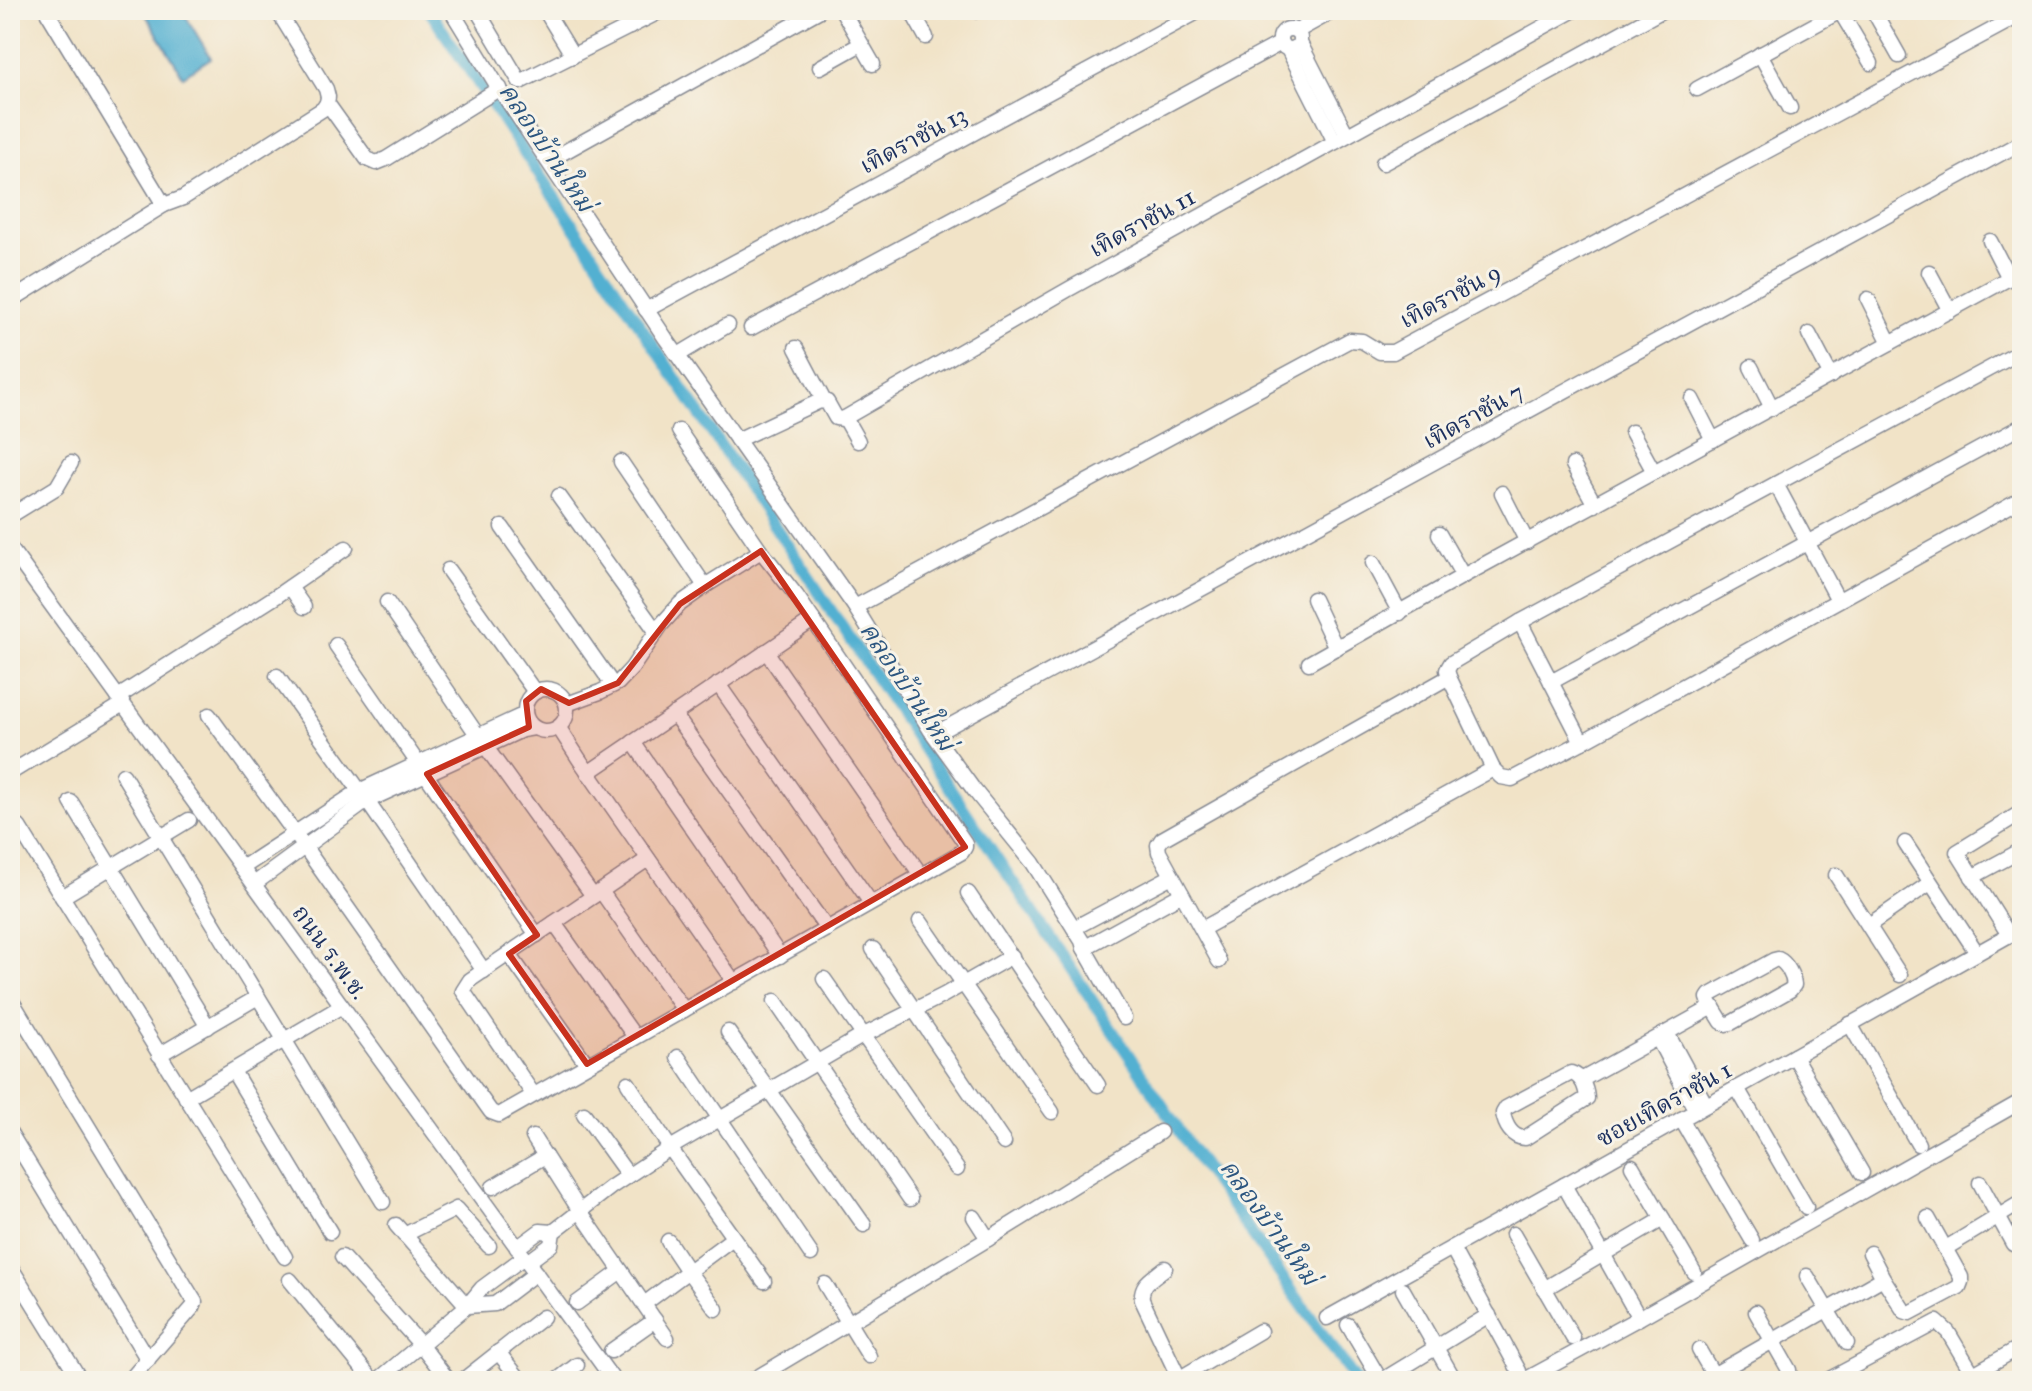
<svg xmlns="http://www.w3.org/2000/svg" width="2032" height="1391" viewBox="0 0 2032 1391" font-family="'IM FELL Great Primer','Noto Serif Thai',serif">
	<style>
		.water { fill: #53b0d1; stroke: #377098; stroke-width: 2 }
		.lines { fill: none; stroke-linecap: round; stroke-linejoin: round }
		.canal { stroke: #53b0d1; stroke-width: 12 }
		.street-casing { stroke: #868992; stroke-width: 17 }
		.street { stroke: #fff; stroke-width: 14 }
		.marked { fill: #c8321e; fill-opacity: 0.2; stroke: #c8321e; stroke-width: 6; stroke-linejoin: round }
		.labels { text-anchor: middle; stroke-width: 6; stroke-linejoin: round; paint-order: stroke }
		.street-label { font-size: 24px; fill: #1b2f5e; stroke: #f7f3e8 }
		.water-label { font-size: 26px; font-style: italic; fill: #2c5680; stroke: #f7f3e8 }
	</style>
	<rect width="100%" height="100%" fill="#f7f3e8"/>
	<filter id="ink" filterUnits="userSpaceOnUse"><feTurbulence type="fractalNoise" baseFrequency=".0125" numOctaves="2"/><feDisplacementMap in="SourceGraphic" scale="16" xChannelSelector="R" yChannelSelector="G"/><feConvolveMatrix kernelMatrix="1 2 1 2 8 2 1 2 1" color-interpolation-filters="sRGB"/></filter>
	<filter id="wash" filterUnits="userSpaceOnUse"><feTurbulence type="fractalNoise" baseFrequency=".006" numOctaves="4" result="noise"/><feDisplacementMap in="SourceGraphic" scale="32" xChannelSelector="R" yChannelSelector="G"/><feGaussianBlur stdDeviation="1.8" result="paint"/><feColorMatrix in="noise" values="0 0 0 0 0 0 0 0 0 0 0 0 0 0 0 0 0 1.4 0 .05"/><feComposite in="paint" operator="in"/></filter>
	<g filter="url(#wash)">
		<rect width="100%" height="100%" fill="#f1e3c7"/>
		<polygon class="water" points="143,10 182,10 211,58 183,76"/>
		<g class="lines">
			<polyline class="canal" points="429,10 1199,1160 1356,1381"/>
		</g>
	</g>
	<g filter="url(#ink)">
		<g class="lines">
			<defs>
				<g id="street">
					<polyline points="46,10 164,205"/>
					<polyline points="277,10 326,89 328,97 327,103 367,159 376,163 386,159 500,88"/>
					<polyline points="451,10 495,82 666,339 855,607 931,731 974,790 1033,863 1082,941 1084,948 1182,894"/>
					<polyline points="477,10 520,82 663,10"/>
					<polyline points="545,10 573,56"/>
					<polyline points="620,10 630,27"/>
					<polyline points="842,10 873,64"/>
					<polyline points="911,10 926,37"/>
					<polyline points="976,10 976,11"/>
					<polyline points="1873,10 1899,56"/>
					<polyline points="1840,11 1871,63"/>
					<circle cx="1290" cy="39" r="10"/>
					<polyline points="1297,31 1335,10"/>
					<polyline points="1300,43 1347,135"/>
					<polyline points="1288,49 1335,142"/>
					<polyline points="1760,54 1790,108"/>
					<polyline points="820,67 861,44"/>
					<polyline points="1697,89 1842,10"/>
					<polyline points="548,161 820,10"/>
					<polyline points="1383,163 1663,10"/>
					<polyline points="1990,241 2009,278"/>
					<polyline points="1929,272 1950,311"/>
					<polyline points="1868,299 1890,343"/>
					<polyline points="10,301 164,205 183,198 323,109 327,103"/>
					<polyline points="646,310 1201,10"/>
					<polyline points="751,328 1281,43"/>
					<polyline points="1809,334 1831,376"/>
					<polyline points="796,348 824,401"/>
					<polyline points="2022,351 1520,622 1451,663 1447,670 1449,677 1493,769 1501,777 1512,779 1582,742 2022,499"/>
					<polyline points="678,355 728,325"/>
					<polyline points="1751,367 1772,408"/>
					<polyline points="1692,399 1713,440"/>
					<polyline points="845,418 858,441"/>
					<polyline points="1632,432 1654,472"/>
					<polyline points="737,440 820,401 827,402 836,418 843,419 1069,289 1574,10"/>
					<polyline points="621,462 705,586"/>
					<polyline points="1573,465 1595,505"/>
					<polyline points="1776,484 1838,600"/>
					<polyline points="1502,493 1527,542"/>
					<polyline points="559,496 656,631"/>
					<polyline points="10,516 57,487 71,463"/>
					<polyline points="502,527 613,685"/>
					<polyline points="1439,534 1463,576"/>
					<polyline points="10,548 614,1381"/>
					<polyline points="1373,563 1400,613"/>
					<polyline points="448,570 535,692"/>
					<polyline points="290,587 304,607"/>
					<polyline points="1313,599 1336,648"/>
					<polyline points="387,602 478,736 593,896"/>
					<polyline points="855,607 1350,340 1362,341 1380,352 1393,352 2022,14"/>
					<polyline points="1520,622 1582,742"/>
					<polyline points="336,645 537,935"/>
					<polyline points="766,651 921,875"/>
					<polyline points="1309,663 1463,576 2022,271"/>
					<polyline points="277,676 367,801 484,971"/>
					<polyline points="1551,682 2022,426"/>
					<polyline points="718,684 871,903"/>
					<circle cx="546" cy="710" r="21"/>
					<polyline points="118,697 278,595 346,548"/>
					<polyline points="567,704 600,692 618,683 632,668 661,625 680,604 708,584 761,551"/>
					<polyline points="674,714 827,929"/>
					<polyline points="209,715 304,846 486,1105 491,1112 499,1115 962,852 965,847 965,843 796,595 761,551 679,431"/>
					<polyline points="559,728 579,759 734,982"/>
					<polyline points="944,729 2022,142"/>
					<polyline points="633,742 780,956"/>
					<polyline points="10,773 123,704"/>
					<polyline points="588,773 813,620"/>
					<polyline points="123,775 383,1202"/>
					<polyline points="71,802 208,1027"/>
					<polyline points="19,827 285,1257"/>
					<polyline points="1905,843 1977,953"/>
					<polyline points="242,868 359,791 525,714"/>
					<polyline points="1836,875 1900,975"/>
					<polyline points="1972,877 2022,850"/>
					<polyline points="254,884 367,801 522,730 534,728"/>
					<polyline points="601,891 684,1010"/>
					<polyline points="968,893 1098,1085"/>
					<polyline points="62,897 189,820"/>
					<polyline points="920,921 1052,1112"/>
					<polyline points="554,923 635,1037"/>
					<polyline points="1869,925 1930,883"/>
					<polyline points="1074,928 1172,876"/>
					<polyline points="1202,929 1493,769"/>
					<polyline points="2009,935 1957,852 2022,812"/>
					<polyline points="1084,948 1124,1018"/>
					<polyline points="873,949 1004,1143"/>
					<polyline points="509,954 587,1064"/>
					<path d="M1778,959C1787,963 1793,976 1794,985L1790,990L1731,1023L1726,1024L1722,1022L1709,1001L1708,998L1710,995L1774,960Z"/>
					<polyline points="1219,961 1159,852 1158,845 1162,839 1449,677"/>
					<polyline points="824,979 957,1169"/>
					<polyline points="10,998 195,1302 193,1307 129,1381"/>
					<polyline points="775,1001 910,1199"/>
					<polyline points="1850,1024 1918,1144"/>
					<polyline points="728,1032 864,1225"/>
					<polyline points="1667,1033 1706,1105"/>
					<polyline points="1658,1039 1696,1111"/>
					<polyline points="159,1055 258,997"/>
					<polyline points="1794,1056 1862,1173"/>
					<polyline points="678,1057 811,1254"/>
					<polyline points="233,1071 330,1232"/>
					<path d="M1571,1073C1582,1076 1586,1088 1587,1098L1525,1138C1512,1138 1505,1125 1503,1113L1506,1108Z"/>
					<polyline points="1581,1080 1713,1007"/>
					<polyline points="628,1083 670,1148 764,1281"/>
					<polyline points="1737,1088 1806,1207"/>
					<polyline points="533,1094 463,991 470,980 648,859"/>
					<polyline points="186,1098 342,1006"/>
					<polyline points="584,1114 628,1175"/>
					<polyline points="1681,1119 1752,1240"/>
					<polyline points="10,1133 148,1360"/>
					<polyline points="533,1137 580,1211 667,1338"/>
					<polyline points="1632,1166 1694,1272"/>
					<polyline points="1980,1183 2013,1244"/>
					<polyline points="1564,1185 1639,1318"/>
					<polyline points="493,1187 545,1156"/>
					<polyline points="974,1217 988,1239"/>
					<polyline points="1513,1234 1573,1338"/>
					<polyline points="404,1235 456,1209 489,1246"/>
					<polyline points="668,1241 688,1271 716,1309"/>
					<polyline points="517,1248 540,1231 553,1232"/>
					<polyline points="1452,1248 1519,1371"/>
					<polyline points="1946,1248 2022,1202"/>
					<polyline points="1870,1253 1883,1278 1904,1311 1910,1313 1959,1287 1961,1282 1961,1277 1928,1218"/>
					<polyline points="342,1257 421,1345 449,1381"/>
					<polyline points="524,1257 482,1288 467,1306 495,1304 536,1273"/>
					<polyline points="528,1262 551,1245 553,1232 611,1187 670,1148 864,1035 944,995 1012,956"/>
					<polyline points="10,1266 81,1381"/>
					<path d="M1165,1268C1153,1278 1140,1283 1142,1300L1179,1378"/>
					<polyline points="1807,1276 1847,1343"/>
					<polyline points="290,1280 373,1381"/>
					<polyline points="825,1284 869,1356"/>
					<polyline points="1544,1289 1663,1219"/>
					<polyline points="1403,1290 1455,1381"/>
					<polyline points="577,1303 621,1271"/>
					<polyline points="644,1304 733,1238"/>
					<polyline points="1756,1312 1789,1370"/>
					<polyline points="1327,1318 2022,928"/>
					<polyline points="1348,1325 1381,1381"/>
					<polyline points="1699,1350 1717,1381"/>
					<polyline points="611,1351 655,1320"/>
					<polyline points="498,1352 521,1381"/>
					<polyline points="1713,1375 1883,1278"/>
					<polyline points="377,1381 467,1306 396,1225"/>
					<polyline points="462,1381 543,1317"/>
					<polyline points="556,1381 577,1365"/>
					<polyline points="751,1381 988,1239 1160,1132"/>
					<polyline points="1175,1381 1260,1331"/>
					<polyline points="1381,1381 1489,1315"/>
					<polyline points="1523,1381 1639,1318 2022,1101"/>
					<polyline points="1826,1381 1937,1322 1948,1332 1977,1381"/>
					<polyline points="1961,1381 2022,1346"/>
				</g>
			</defs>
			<use href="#street" class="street-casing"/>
			<use href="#street" class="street"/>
		</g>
	</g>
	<path class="marked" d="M761,551L965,847L587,1064L509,954L537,935L427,774L529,727L526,701L541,689L569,703L618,683L680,604Z"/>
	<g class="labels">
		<g class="street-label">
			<text transform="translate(913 140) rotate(-28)" y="8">เทิดราชัน 13</text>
			<text transform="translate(1142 223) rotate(-29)" y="8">เทิดราชัน 11</text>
			<text transform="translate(1450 296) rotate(-28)" y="8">เทิดราชัน 9</text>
			<text transform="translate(1473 416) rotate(-29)" y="8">เทิดราชัน 7</text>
			<text transform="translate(330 952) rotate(54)" y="8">ถนน ร.พ.ช.</text>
			<text transform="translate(1664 1104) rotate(-29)" y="8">ซอยเทิดราชัน 1</text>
		</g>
		<g class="water-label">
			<text transform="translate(547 147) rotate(56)" y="9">คลองบ้านใหม่</text>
			<text transform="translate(908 686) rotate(56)" y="9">คลองบ้านใหม่</text>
			<text transform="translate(1270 1222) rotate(54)" y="9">คลองบ้านใหม่</text>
		</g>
	</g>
	<rect width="2032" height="1391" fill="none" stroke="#f7f3e8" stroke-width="40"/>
</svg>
